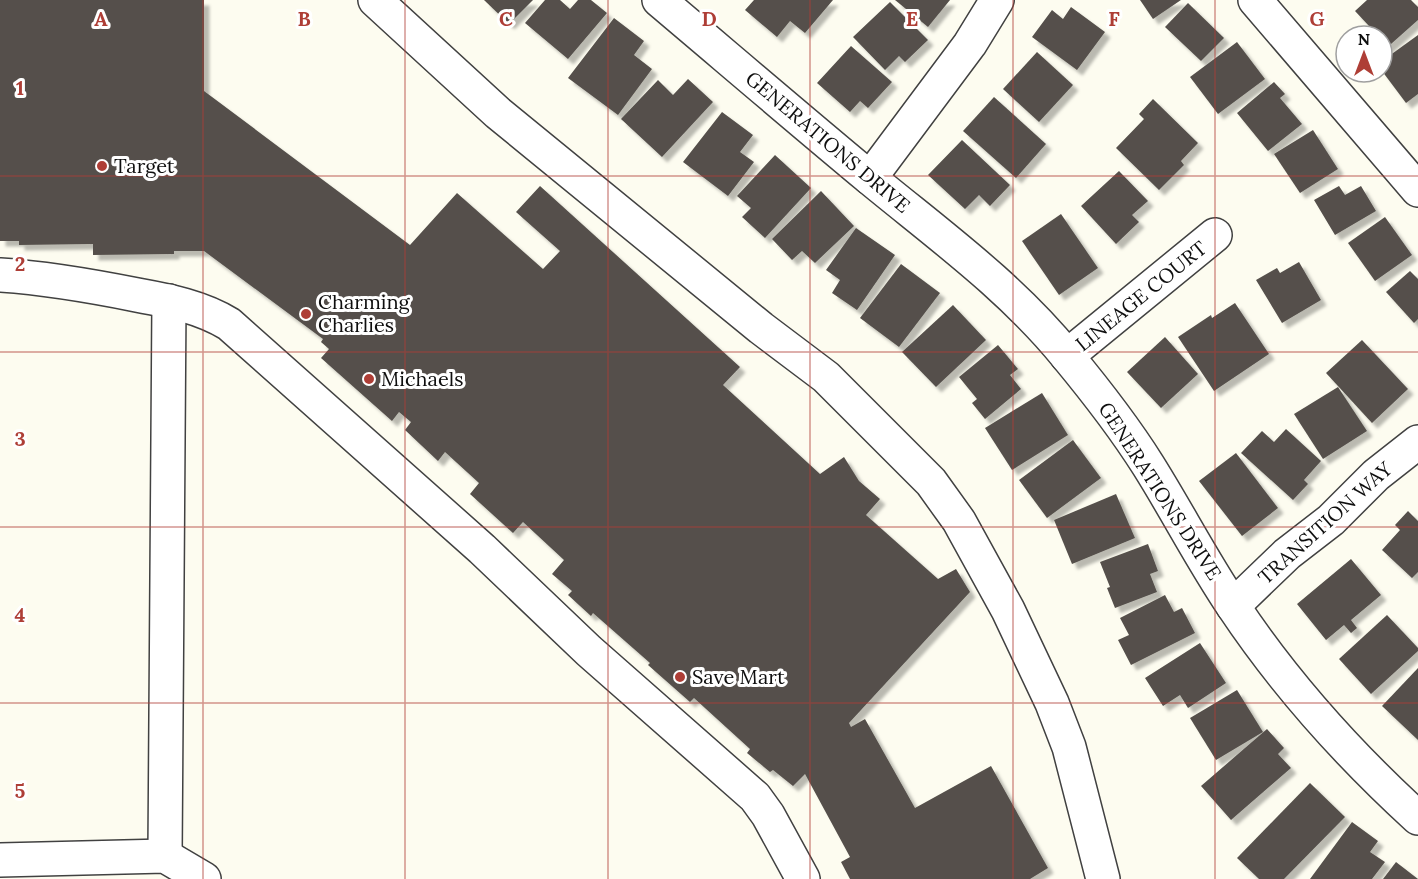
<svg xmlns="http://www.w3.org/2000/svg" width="1418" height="879" viewBox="0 0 1418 879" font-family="Lora,serif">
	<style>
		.building { fill: #55504b; filter: url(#shadow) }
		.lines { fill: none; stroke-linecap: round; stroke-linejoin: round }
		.minor-casing { stroke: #414141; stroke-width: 36 }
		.minor { stroke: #fff; stroke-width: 33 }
		.grid { fill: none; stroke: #ae3e36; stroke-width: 1.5; stroke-opacity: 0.55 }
		.poi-dot { fill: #ae3e36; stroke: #fff; stroke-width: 2 }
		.labels { text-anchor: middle; stroke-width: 6; stroke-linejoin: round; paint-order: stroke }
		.street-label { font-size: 20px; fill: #0e0e0e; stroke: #fff }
		.poi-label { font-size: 20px; fill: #0e0e0e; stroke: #fff; text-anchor: start }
		.grid-label { font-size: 20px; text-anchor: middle; font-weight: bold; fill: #ae3e36; stroke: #fff; stroke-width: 6; stroke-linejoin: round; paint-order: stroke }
	</style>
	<defs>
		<filter id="shadow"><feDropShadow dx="5.5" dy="5.5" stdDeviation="1.5" flood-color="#0004"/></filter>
	</defs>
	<rect width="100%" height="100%" fill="#fdfcf0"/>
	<g class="building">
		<polygon points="0,0 204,0 204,91 410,245 457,193 543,269 560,251 516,212 540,186 740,367 723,385 820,474 844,457 859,481 880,499 866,515 938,579 956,569 970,592 849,723 851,727 865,719 915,808 991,766 1048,868 1030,879 850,879 841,862 850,857 805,774 793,786 773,770 770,772 747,753 750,749 694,698 690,702 648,665 650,663 593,613 591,616 568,595 572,591 552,574 564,560 523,522 513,533 470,494 479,483 445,452 438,461 405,430 411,422 399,412 392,421 321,358 329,349 321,342 323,339 204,251 174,251 174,254 93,255 93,244 19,245 19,241 0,241"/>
		<polygon points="484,0 533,0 509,24"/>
		<polygon points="545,0 560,0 570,9 578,0 591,0 607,13 568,59 525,23"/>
		<polygon points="754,0 833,0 805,33 790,21 777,37 745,10"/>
		<polygon points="895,0 950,0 928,27"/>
		<polygon points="1140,0 1181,0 1153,19"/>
		<polygon points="1367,0 1411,0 1418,7 1418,20 1382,52 1382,36 1357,36 1369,26 1355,11"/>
		<polygon points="890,2 928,40 905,62 899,56 885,70 853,37"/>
		<polygon points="1188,3 1224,38 1201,61 1165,27"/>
		<polygon points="1071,7 1105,32 1077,70 1032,37 1052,10 1063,19"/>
		<polygon points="614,18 644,41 634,55 652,69 618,115 568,78"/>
		<polygon points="1418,35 1418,94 1406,103 1382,71 1382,61"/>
		<polygon points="1237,42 1265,79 1218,114 1190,77"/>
		<polygon points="851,46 892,82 868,108 860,101 850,112 817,83"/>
		<polygon points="1037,52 1073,85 1039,122 1003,89"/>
		<polygon points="688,79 713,102 662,157 621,119 658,80 673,95"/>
		<polygon points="1274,82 1285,94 1280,98 1302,124 1268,151 1237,113"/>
		<polygon points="994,97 1046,144 1016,178 963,131"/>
		<polygon points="1153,99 1198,143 1181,161 1184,165 1159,190 1116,148 1144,119 1139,114"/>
		<polygon points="722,112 753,135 740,152 754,162 728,196 683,162"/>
		<polygon points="1313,130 1338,169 1300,193 1274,154"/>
		<polygon points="962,140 1010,185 990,206 979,195 965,209 928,175"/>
		<polygon points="775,155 811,188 765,238 742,217 751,208 737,196"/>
		<polygon points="1119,171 1148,201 1132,215 1139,222 1116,244 1081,206"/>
		<polygon points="1339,186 1345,195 1361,186 1376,211 1335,235 1314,200"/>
		<polygon points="821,191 854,226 815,263 802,251 792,260 772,239"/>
		<polygon points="1061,214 1098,268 1059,295 1022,241"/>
		<polygon points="1385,217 1412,255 1375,281 1348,243"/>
		<polygon points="856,228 895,255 857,310 832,293 840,280 826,270"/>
		<polygon points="1299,262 1321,300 1282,323 1256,280 1277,268 1280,273"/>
		<polygon points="901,264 940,293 899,347 860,318"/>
		<polygon points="1410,271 1418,279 1418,319 1414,323 1386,292"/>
		<polygon points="1235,303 1269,354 1214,391 1178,337 1211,315 1212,318"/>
		<polygon points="953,305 986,340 936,387 902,352"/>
		<polygon points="1165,337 1198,374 1161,408 1127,372"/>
		<polygon points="1362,340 1408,389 1372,423 1326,373"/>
		<polygon points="998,345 1018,369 1010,375 1021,389 985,419 972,403 977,399 959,377"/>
		<polygon points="1338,387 1367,431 1323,459 1294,414"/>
		<polygon points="1042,393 1068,435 1012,470 985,428"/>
		<polygon points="1286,429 1321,461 1304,480 1308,484 1293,500 1241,453 1262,431 1274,442"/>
		<polygon points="1073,440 1101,478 1047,518 1019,480"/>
		<polygon points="1236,453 1278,508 1242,536 1199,481"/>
		<polygon points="1116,494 1135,538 1072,564 1054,520"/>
		<polygon points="1408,511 1418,521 1418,572 1412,578 1382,550 1400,530 1395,525"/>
		<polygon points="1148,544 1158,571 1150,574 1157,592 1115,608 1107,588 1110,587 1100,562"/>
		<polygon points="1351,559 1381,595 1351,620 1357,628 1351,633 1344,625 1326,640 1297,604"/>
		<polygon points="1165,595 1174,612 1182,608 1195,633 1131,665 1118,640 1129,635 1120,618"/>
		<polygon points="1387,615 1418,648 1418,651 1371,694 1339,659"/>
		<polygon points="1200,643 1226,683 1188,708 1180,695 1163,706 1145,678"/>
		<polygon points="1418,668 1418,740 1382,706"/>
		<polygon points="1237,690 1263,732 1216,760 1190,718"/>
		<polygon points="1267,729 1284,748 1278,754 1291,768 1231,820 1201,786"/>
		<polygon points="1310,783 1345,817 1284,879 1259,879 1237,858"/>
		<polygon points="1352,822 1378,841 1370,852 1385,862 1372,879 1310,879"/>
		<polygon points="1396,862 1418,879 1383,879"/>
	</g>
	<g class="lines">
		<defs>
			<g id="minor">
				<polyline points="375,0 498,113 761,328 826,377 931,482 959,521 1008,610 1052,703 1069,747 1103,879"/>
				<path d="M659,0C730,60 800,120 871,179C939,235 1011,287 1067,356C1096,391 1124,427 1148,465C1177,511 1202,560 1233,606C1285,684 1348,754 1418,818"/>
				<polyline points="1255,0 1418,190"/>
				<polyline points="870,178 970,44 997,0"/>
				<path d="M0,275C46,278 92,286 137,295C170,301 201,307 229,324L482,549L589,651L755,797L768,815L803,879"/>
				<polyline points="1067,356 1215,235"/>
				<polyline points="1233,606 1287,554 1331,520 1376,475 1418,442"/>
				<polyline points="165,856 169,301"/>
				<polyline points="0,860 165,856 204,879"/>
			</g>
		</defs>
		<use href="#minor" class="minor-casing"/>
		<use href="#minor" class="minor"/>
	</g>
	<path class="grid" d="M203,0V879M405,0V879M608,0V879M810,0V879M1013,0V879M1215,0V879M0,176H1418M0,352H1418M0,527H1418M0,703H1418"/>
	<g class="poi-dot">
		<circle cx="102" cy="166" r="6"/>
		<circle cx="306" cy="314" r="6"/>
		<circle cx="369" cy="379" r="6"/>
		<circle cx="680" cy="677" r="6"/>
	</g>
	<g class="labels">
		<g class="street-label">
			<text transform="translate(828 142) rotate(40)" y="7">GENERATIONS DRIVE</text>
			<text transform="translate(1141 296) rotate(-39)" y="7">LINEAGE COURT</text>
			<text transform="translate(1160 491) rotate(57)" y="7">GENERATIONS DRIVE</text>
			<text transform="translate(1325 523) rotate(-42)" y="7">TRANSITION WAY</text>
		</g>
		<g class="poi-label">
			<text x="114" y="173">Target</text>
			<text x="318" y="309">Charming<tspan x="318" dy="23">Charlies</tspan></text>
			<text x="381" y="386">Michaels</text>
			<text x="692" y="684">Save Mart</text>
		</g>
	</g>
	<g class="grid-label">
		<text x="101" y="26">A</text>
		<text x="304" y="26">B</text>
		<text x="506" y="26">C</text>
		<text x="709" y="26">D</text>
		<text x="912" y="26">E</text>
		<text x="1114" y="26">F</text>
		<text x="1317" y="26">G</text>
		<text x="20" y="95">1</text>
		<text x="20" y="271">2</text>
		<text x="20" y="446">3</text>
		<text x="20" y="622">4</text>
		<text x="20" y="798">5</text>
	</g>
	<g transform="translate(1364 54)"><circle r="28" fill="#ffffff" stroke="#9f9f9f" stroke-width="1.5"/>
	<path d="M0-4.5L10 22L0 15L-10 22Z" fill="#ae3e36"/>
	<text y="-9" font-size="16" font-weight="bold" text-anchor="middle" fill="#0e0e0e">N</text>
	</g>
</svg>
